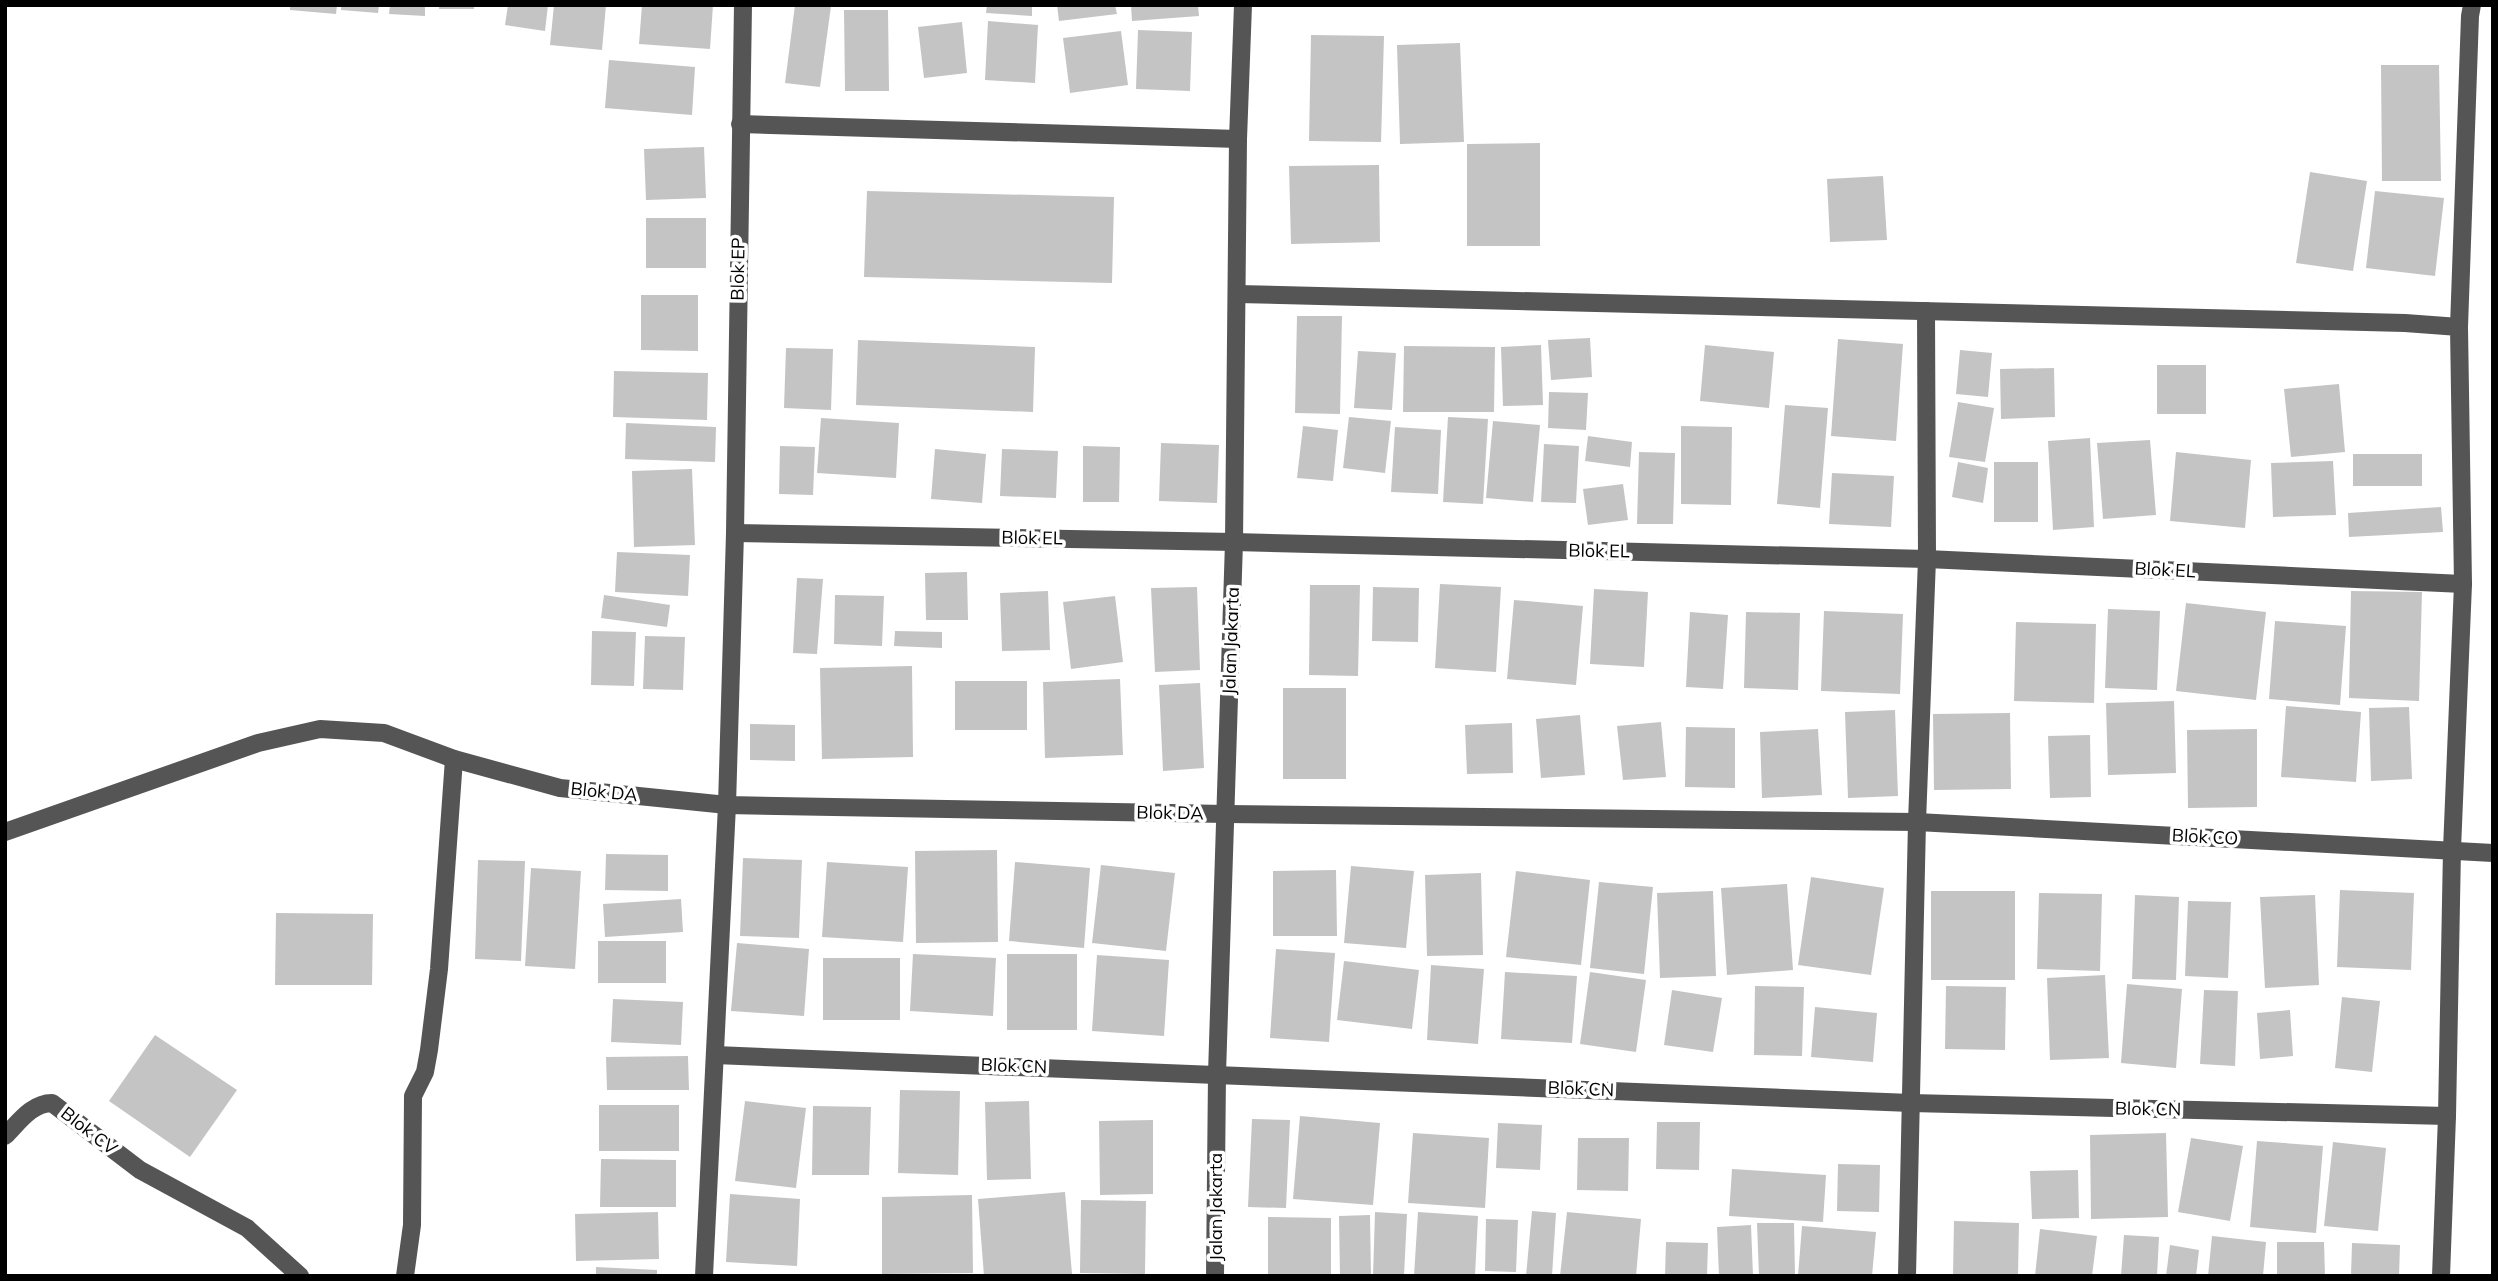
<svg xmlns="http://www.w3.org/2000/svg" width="2498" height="1281" viewBox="0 0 2498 1281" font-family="Mulish,sans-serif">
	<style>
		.building { fill: #c4c4c4 }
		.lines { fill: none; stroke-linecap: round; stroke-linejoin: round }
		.minor { stroke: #555; stroke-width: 18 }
		.labels { text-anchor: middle; stroke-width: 7; stroke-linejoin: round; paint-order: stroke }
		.street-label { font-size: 18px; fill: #000; stroke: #fff }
	</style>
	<rect width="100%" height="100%" fill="#fff"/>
	<g class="building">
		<polygon points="290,5 337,5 336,14 290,10"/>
		<polygon points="341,5 379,5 378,13 341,10"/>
		<polygon points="390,5 425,5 425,16 389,14"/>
		<rect x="439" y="5" width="35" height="4"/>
		<polygon points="508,5 548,5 545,31 505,25"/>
		<polygon points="554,5 606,5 602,50 550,45"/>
		<polygon points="642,5 713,5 710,49 639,44"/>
		<polygon points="795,5 831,6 820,87 785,83"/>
		<polygon points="987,5 1032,5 1032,16 986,13"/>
		<polygon points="1057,5 1115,5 1117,14 1059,21"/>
		<polygon points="1131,5 1198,5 1199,16 1132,21"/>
		<polygon points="844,10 888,10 889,91 845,91"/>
		<polygon points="988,21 1038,25 1035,83 985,80"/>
		<polygon points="962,22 967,73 924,78 918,27"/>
		<polygon points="1138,30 1192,32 1190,91 1136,89"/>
		<polygon points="1121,31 1128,85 1070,93 1063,38"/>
		<polygon points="1311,35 1384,36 1381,142 1309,141"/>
		<polygon points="1460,43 1464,142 1400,144 1397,45"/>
		<polygon points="609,60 695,67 692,115 605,108"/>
		<polygon points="2381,65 2439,65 2441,181 2382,181"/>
		<polygon points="1540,143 1540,246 1467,246 1467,144"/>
		<polygon points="704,147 706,198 646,200 644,149"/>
		<polygon points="1379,165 1380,242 1291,244 1289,166"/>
		<polygon points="2310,172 2367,181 2353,271 2296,263"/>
		<polygon points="1883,176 1887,240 1830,242 1827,179"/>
		<polygon points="867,191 1114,197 1112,283 864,277"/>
		<polygon points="2375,191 2444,198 2435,276 2366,268"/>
		<rect x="646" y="218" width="60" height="50"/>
		<polygon points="641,295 698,295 698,351 641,350"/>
		<polygon points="1297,316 1342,316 1340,414 1295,413"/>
		<polygon points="1590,338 1592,377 1551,380 1548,340"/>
		<polygon points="1838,339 1903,344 1896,441 1831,436"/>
		<polygon points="858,340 1035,347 1033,412 856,405"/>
		<polygon points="1541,345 1543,405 1503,406 1501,347"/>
		<polygon points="1705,345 1774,352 1769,408 1700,401"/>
		<polygon points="1404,346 1495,347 1494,412 1403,412"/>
		<polygon points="786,348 833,349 831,410 784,408"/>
		<polygon points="1960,350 1992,353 1988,397 1956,394"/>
		<polygon points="1358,351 1396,353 1392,410 1354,408"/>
		<rect x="2157" y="365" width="49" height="49"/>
		<polygon points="2054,368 2055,417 2001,419 2000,369"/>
		<polygon points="614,371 708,373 707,420 613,417"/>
		<polygon points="2339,384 2345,452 2291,457 2284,389"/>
		<polygon points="1549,392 1588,393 1586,430 1548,428"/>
		<polygon points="1958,402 1994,408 1985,462 1949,457"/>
		<polygon points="1785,405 1828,408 1820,508 1777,504"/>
		<polygon points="1349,417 1391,421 1385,473 1343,468"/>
		<polygon points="1448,417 1488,419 1483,504 1443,502"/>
		<polygon points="821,418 899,423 896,478 817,473"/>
		<polygon points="1493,421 1540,425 1533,502 1486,498"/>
		<polygon points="626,423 716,427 715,462 625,459"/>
		<polygon points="1303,426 1338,430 1333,481 1297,478"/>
		<polygon points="1681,426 1732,427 1731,505 1681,504"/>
		<polygon points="1395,427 1441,430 1438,494 1391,492"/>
		<polygon points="1588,436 1632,442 1630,467 1585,461"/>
		<polygon points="2090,438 2094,527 2053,530 2048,441"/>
		<polygon points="2150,440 2156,515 2103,519 2097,443"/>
		<polygon points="1161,443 1219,445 1217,503 1159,501"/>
		<polygon points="1544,444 1579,446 1576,503 1541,502"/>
		<polygon points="780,446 815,447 813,495 779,494"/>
		<polygon points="1083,446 1120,447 1119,502 1083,502"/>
		<polygon points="935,449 986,454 982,503 931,499"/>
		<polygon points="1002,449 1058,451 1056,498 1000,496"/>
		<polygon points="1639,452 1675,453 1673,524 1637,524"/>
		<polygon points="2176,452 2251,460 2245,528 2170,521"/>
		<rect x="2353" y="454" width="69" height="32"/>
		<polygon points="2333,461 2336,515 2273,517 2271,463"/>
		<polygon points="1958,462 1988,468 1983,503 1952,497"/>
		<rect x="1994" y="462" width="44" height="60"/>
		<polygon points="692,469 695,545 634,547 632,471"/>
		<polygon points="1832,473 1894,476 1891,527 1829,524"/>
		<polygon points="1623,484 1628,520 1588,525 1583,489"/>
		<polygon points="2441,507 2443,532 2349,537 2348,513"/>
		<polygon points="617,552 690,555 688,596 615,592"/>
		<polygon points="967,572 968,620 926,620 925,573"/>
		<polygon points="797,578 823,579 817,654 793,653"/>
		<polygon points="1440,584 1501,587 1496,672 1435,668"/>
		<polygon points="1310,585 1360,585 1358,676 1309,675"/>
		<polygon points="1197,587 1200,670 1155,672 1151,588"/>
		<polygon points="1373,587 1419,588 1418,642 1372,641"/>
		<polygon points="1594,589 1648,592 1644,667 1590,664"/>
		<polygon points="1048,591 1050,650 1002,651 1000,593"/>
		<polygon points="2351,591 2422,592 2419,701 2349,698"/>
		<polygon points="604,595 670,605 667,627 601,618"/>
		<polygon points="835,595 884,596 882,646 834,644"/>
		<polygon points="1115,596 1123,662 1071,669 1063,602"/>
		<polygon points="1514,600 1583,606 1576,685 1507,679"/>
		<polygon points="2186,603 2266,612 2256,700 2176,691"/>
		<polygon points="2108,609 2160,611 2157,690 2105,688"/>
		<polygon points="1824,611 1903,614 1900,694 1821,691"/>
		<polygon points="1690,612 1728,615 1723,689 1686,687"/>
		<polygon points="1746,612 1800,613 1798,690 1744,688"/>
		<polygon points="2275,621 2346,626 2340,705 2269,699"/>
		<polygon points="2016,622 2096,624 2094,703 2014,701"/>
		<polygon points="592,631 636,632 634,686 591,685"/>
		<polygon points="895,631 942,632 942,648 894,646"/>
		<polygon points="645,636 685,637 683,690 643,689"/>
		<polygon points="912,666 913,757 822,759 820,668"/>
		<polygon points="1120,679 1123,755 1045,758 1043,682"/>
		<rect x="955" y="681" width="72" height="49"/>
		<polygon points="1200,683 1204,768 1163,771 1159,685"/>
		<rect x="1283" y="688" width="63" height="91"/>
		<polygon points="2174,701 2176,773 2108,775 2106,703"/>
		<polygon points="2286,706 2361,712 2356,782 2281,777"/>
		<polygon points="2409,707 2412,779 2371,781 2369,708"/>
		<polygon points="1895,710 1898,796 1848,798 1845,712"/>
		<polygon points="2010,713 2011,789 1934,790 1933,714"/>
		<polygon points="1580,715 1585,775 1541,778 1536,719"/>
		<polygon points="1661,722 1666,777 1623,780 1617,726"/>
		<polygon points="1512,723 1513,773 1467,774 1465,725"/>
		<polygon points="750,724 795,725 795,761 750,760"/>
		<polygon points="1686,727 1735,728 1735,788 1685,787"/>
		<polygon points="1818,729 1822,795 1762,798 1760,732"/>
		<polygon points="2257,729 2257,807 2188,808 2187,730"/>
		<polygon points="2090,735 2091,797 2050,798 2048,736"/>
		<polygon points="997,850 998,942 916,943 915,851"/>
		<polygon points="606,854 668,855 668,891 605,890"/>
		<polygon points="743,858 802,860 799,938 740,936"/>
		<polygon points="478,860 525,861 521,961 475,959"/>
		<polygon points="827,862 908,867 903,942 822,937"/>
		<polygon points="1015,862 1090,868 1084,948 1009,941"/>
		<polygon points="1101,865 1175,873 1166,951 1092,943"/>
		<polygon points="1351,866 1414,871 1406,948 1344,943"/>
		<polygon points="531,868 581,871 575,969 525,966"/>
		<polygon points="1336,870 1337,936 1273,936 1273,871"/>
		<polygon points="1516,871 1590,880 1581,965 1506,957"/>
		<polygon points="1481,873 1483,955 1427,956 1425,875"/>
		<polygon points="1811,877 1884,888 1871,975 1798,965"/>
		<polygon points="1599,882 1653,887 1644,974 1590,968"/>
		<polygon points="1787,884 1793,970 1727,975 1721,888"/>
		<polygon points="2340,890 2414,893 2411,970 2337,967"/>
		<polygon points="1713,891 1716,976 1660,978 1657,893"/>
		<rect x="1931" y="891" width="84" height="89"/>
		<polygon points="2039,893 2102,894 2100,971 2037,969"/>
		<polygon points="2135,895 2179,897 2176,980 2132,979"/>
		<polygon points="2315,895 2319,985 2265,988 2260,897"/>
		<polygon points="681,899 683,932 605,937 603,904"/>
		<polygon points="2188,901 2231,902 2228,978 2185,976"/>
		<polygon points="276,913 373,914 372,985 275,985"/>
		<rect x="598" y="941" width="68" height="42"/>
		<polygon points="737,943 809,949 804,1016 731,1011"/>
		<polygon points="1276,949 1335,953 1329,1042 1270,1038"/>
		<polygon points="913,954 996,958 993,1016 910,1011"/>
		<rect x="1007" y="954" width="70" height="76"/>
		<polygon points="1097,955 1169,960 1164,1036 1092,1031"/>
		<rect x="823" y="958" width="77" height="62"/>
		<polygon points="1344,961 1419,970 1412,1029 1337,1020"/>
		<polygon points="1431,965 1484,969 1478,1044 1427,1040"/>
		<polygon points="1505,972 1577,976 1572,1043 1501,1039"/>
		<polygon points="1590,972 1646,980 1636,1052 1580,1044"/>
		<polygon points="2105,975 2109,1058 2050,1060 2047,978"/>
		<polygon points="2127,984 2182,989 2176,1068 2121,1063"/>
		<polygon points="1755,986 1804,987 1802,1056 1754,1055"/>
		<polygon points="1946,986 2006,987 2005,1050 1945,1049"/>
		<polygon points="1672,990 1722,998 1713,1052 1664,1045"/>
		<polygon points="2204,990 2238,991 2235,1066 2200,1064"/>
		<polygon points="2342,997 2380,1001 2372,1072 2335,1068"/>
		<polygon points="613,999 683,1002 681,1045 611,1042"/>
		<polygon points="1815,1007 1877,1013 1873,1062 1811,1057"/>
		<polygon points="2290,1010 2293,1056 2260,1059 2257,1013"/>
		<polygon points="155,1035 237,1090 190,1157 109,1101"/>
		<polygon points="688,1056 689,1090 607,1090 606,1057"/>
		<polygon points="900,1090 960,1091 958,1175 898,1173"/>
		<polygon points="745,1101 806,1108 796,1188 735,1181"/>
		<polygon points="1029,1101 1031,1179 987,1180 985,1102"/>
		<rect x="599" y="1105" width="80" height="46"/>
		<polygon points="813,1106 871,1107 869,1175 812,1175"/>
		<polygon points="1300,1116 1380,1123 1373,1205 1293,1199"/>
		<polygon points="1252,1119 1290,1120 1286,1208 1248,1207"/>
		<polygon points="1153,1120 1153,1194 1100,1195 1099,1121"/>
		<polygon points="1657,1122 1700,1122 1699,1170 1656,1169"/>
		<polygon points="1498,1123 1542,1125 1540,1170 1496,1168"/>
		<polygon points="1413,1133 1489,1138 1485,1208 1408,1203"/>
		<polygon points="2166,1133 2168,1217 2091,1219 2090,1135"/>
		<polygon points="1578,1138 1629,1138 1628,1191 1577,1190"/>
		<polygon points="2191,1138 2243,1146 2230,1221 2178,1212"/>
		<polygon points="2257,1141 2323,1146 2316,1233 2250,1227"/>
		<polygon points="2333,1142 2386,1148 2378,1231 2324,1226"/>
		<polygon points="601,1159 676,1160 676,1207 600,1207"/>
		<polygon points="1838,1164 1880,1165 1879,1212 1837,1211"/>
		<polygon points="1732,1169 1826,1175 1823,1222 1729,1216"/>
		<polygon points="2078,1170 2079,1218 2032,1219 2030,1171"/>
		<polygon points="1065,1192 1072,1274 984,1276 978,1199"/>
		<polygon points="730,1194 800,1199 797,1266 726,1262"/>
		<polygon points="972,1195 973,1273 882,1274 882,1197"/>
		<polygon points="1081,1200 1146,1201 1145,1274 1080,1273"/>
		<polygon points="1532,1211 1556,1213 1552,1276 1526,1276"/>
		<polygon points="658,1212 659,1259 576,1261 575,1214"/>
		<polygon points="1375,1212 1407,1214 1404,1276 1373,1276"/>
		<polygon points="1418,1212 1478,1216 1475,1276 1414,1276"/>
		<polygon points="1567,1212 1641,1219 1636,1276 1560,1276"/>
		<polygon points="1370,1215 1371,1276 1340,1276 1339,1216"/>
		<polygon points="1268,1217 1331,1218 1331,1276 1268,1276"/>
		<polygon points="1486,1219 1518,1220 1516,1272 1485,1271"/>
		<polygon points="1954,1221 2019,1223 2018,1276 1953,1276"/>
		<polygon points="1757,1223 1794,1223 1795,1276 1759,1276"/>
		<polygon points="1751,1225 1753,1276 1719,1276 1717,1227"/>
		<polygon points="1802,1226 1876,1232 1872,1276 1798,1276"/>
		<polygon points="2040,1229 2097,1236 2092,1276 2035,1276"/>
		<polygon points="2124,1235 2159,1237 2157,1276 2121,1276"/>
		<polygon points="2212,1236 2266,1242 2263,1276 2208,1276"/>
		<polygon points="1666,1242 1708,1243 1707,1276 1665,1276"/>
		<polygon points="2277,1242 2324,1242 2325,1276 2277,1276"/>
		<polygon points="2352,1243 2400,1245 2399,1276 2351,1276"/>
		<polygon points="2170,1245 2199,1250 2196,1276 2166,1276"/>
		<polygon points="596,1267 657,1270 657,1276 596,1276"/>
	</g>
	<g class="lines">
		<g class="minor">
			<polyline points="740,124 1238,139"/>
			<polyline points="1237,294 2405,323 2459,327 2463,584 2452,849 2447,1116 2441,1276"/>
			<polyline points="2459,327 2470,16 2472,5"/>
			<polyline points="735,533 1234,542 1927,559 2463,584"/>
			<polyline points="5,832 258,743 320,729 384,733 454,759 560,788 727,805 1226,814 1917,822 2493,853"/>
			<polyline points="715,1055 1911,1103 2447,1116"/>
			<path d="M5,1136C19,1122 32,1103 52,1103L140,1170L247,1228L300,1276"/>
			<polyline points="405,1276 412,1225 413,1096 425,1072 429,1050 439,969 454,759"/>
			<polyline points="704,1276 727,805 735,533 743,5"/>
			<polyline points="1215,1276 1217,1074 1234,542 1238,139 1243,5"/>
			<polyline points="1907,1276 1917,822 1927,559 1926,311"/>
		</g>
	</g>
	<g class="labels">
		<g class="street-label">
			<text transform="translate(738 269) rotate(-89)" y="6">Blok EP</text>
			<text transform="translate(1032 538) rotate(1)" y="6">Blok EL</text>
			<text transform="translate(1599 551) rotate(1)" y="6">Blok EL</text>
			<text transform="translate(2165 570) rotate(3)" y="6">Blok EL</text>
			<text transform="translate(1231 641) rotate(-88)" y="6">Jalan Jakarta</text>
			<text transform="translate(604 792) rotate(6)" y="6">Blok DA</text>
			<text transform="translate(1170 813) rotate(1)" y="6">Blok DA</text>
			<text transform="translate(2205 837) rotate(3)" y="6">Blok CO</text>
			<text transform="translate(1014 1066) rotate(2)" y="6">Blok CN</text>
			<text transform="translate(1581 1089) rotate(2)" y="6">Blok CN</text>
			<text transform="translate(2148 1109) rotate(1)" y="6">Blok CN</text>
			<text transform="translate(89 1131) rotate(38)" y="6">Blok CV</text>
			<text transform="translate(1216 1207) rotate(-90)" y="6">Jalan Jakarta</text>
		</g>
	</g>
	<rect width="2498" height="1281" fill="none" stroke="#000000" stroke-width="14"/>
</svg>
